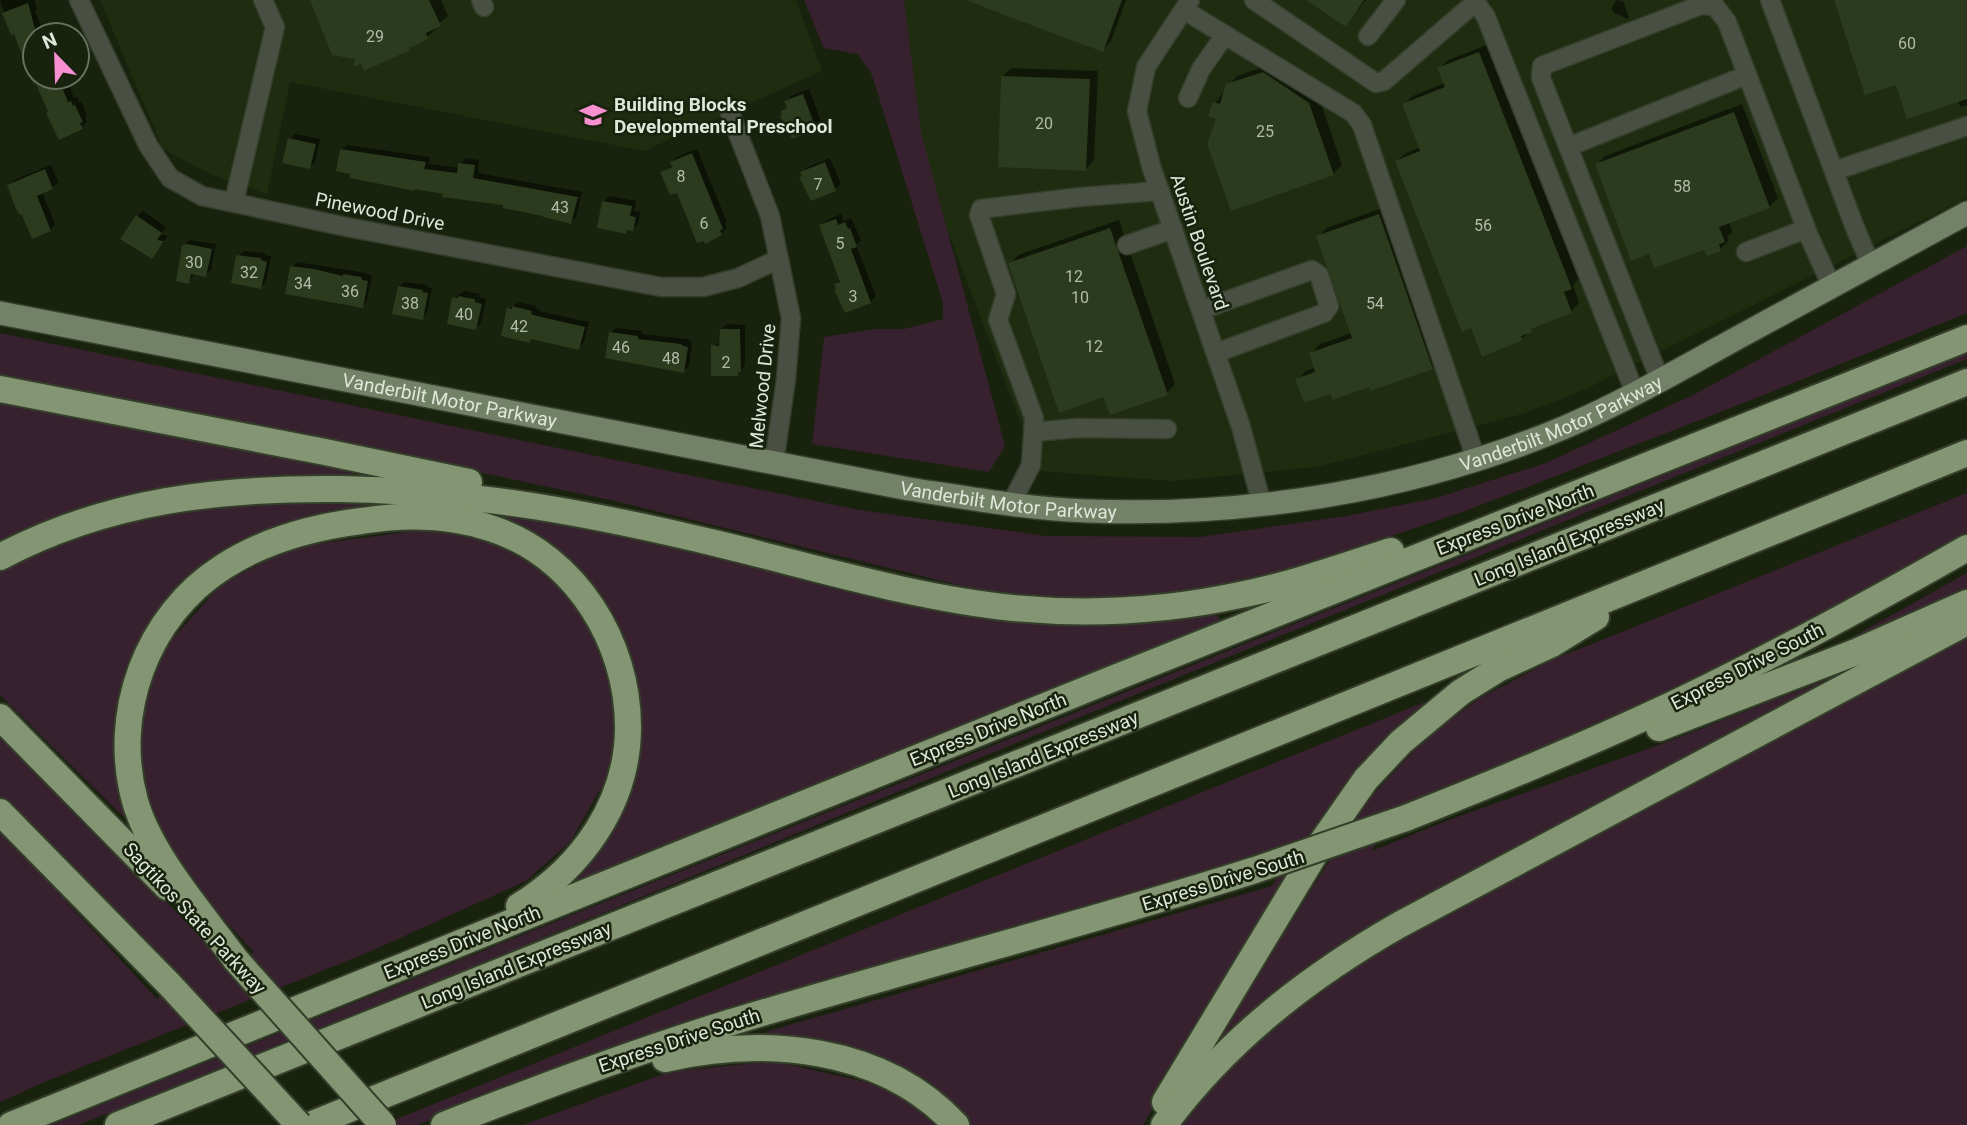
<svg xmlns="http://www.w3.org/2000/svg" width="1967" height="1125" viewBox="0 0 1967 1125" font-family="Roboto,sans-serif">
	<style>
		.built { fill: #1f2c10 }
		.green { fill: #37212e }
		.shadow { fill: #0007 }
		.building { fill: #2c3a1d }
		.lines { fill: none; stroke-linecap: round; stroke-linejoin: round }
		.minor-casing { stroke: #343e2a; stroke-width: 21 }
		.major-casing { stroke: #343e2a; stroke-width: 26 }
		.highway-casing { stroke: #343e2a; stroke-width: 30 }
		.minor { stroke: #495043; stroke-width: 18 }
		.major { stroke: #738166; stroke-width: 23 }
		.highway { stroke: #849573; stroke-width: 26 }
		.highway-bridge-casing { stroke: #343e2a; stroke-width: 30; stroke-linecap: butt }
		.highway-bridge { stroke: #849573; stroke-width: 26 }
		.labels { text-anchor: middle; stroke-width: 5; stroke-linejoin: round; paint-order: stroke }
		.number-label { font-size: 16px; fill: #b2bcaa }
		.poi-label { font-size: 19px; font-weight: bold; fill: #dfe7d9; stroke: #18220d; text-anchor: start }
		.street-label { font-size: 19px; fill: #dfe7d9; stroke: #18220d }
	</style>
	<rect width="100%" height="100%" fill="#18220d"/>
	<g class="built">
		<polygon points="100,0 796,0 822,71 644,151 290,82 267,194 212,175 163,149"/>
		<polygon points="860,0 1967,0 1967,198 1584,390 1522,414 1317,467 1172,481 1039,471"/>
	</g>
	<g class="green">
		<polygon points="804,0 904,0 921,132 1005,446 989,472 812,444 824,337 875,329 904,329 943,319 943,303 872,75 858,54 824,48"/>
		<polygon points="1967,246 1967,313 1764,395 1468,510 1258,581 1149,598 1050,597 975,589 619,502 337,442 0,379 0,333 859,510 1046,536 1200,537 1346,516 1436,498 1546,463 1697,393"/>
		<polygon points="1967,353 1967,359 1043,732 455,974 79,1125 51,1125"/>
		<path d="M0,397L273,450L358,475C281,478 200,476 124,496C81,507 40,525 0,545Z"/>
		<polygon points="1967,493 1967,535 1808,626 1619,723 1396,811 1372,851 1446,821 1675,739 1897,652 1389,926 1225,1051 1216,1043 1366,802 1425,739 1480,698 1552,660"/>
		<polygon points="324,500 450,507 561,519 994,619 1135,624 1215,612 1220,620 578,881 575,878 639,746 635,678 615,623 583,577 461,513 235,550 126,695 139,832 0,695 0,572 59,541 154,513"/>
		<polygon points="421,530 490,539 550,574 596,634 619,707 609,774 570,842 526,881 369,952 49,1080 0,1102 0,830 157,999 180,979 0,799 0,731 190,926 232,972 254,952 227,923 172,856 141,792 139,725 162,651 222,583 294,547"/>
		<polygon points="1967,573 1967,593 1832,651 1840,644"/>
		<polygon points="1967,634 1967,1125 1175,1125 1200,1093 1301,1002 1400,938"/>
		<polygon points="1437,697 1320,834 1143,1125 966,1125 926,1086 760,1037 768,1031 1272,886 1299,847 599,1054 417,1125 382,1125"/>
		<polygon points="774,1061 883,1086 940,1125 523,1125 669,1072"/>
	</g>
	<g class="shadow">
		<polygon points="0,0 34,0 37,8 35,11 44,35 35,35 35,77 66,77 74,98 77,97 79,102 81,101 87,115 85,117 87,122 82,127 60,138 15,32 12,33"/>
		<polygon points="312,0 441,0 448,16 435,27 436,29 427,37 409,48 357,58"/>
		<polygon points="965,0 1126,0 1111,41 1103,50"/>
		<polygon points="1309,0 1366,0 1346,25"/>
		<polygon points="1616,0 1623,1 1629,17 1627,19 1613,12 1612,8"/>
		<polygon points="1836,0 1967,0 1967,105 1960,107 1958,100 1897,83"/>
		<polygon points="1487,45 1579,279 1573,285 1579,303 1571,311 1536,325 1522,339 1472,326 1397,161 1406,153 1421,147 1404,104 1413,96 1445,83 1439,69 1448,60"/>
		<polygon points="1272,64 1318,95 1342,165 1333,174 1218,117 1215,103 1237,76"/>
		<polygon points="1011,68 1098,71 1094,160 1086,169 1003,76"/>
		<polygon points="809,89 821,122 815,127 783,111 788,106 786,102 791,96"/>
		<polygon points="1742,104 1778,198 1769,207 1729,222 1732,232 1727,237 1729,240 1720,249 1705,248 1650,252 1597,165 1605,156"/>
		<polygon points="295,134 320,139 315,162 310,167 290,139"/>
		<polygon points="347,145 430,157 429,164 459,168 465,158 479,160 478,173 582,192 576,217 571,222 506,204 445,192 341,150"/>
		<polygon points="697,149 727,222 725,224 727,228 721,234 662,172 673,165 672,162 677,157"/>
		<polygon points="830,158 841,184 835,189 804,175 802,172 808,167"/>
		<polygon points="51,165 58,182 52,188 42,192 55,224 50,230 9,185 14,180"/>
		<polygon points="609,196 636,201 634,211 640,212 638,224 632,229 629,229 626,232 604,202"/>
		<polygon points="1388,206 1441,358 1432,367 1370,385 1331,392 1297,380 1306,371 1316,367 1311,354 1320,344 1352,333 1318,237 1327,228"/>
		<polygon points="143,211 166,227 161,234 168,236 157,251 137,216"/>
		<polygon points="841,214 844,221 851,218 861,240 856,245 876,296 870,302 836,284 841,279 821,225 827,220"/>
		<polygon points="1119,220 1175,384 1167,393 1105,395 1010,264 1018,255"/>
		<polygon points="189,240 216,244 211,270 206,275 195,273 189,282 184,246"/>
		<polygon points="244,251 265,253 265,255 271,256 266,282 261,287 238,256"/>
		<polygon points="297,262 366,273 372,276 367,300 362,306 292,267"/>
		<polygon points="405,282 427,285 427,287 432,288 427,313 422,318 399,287"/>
		<polygon points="465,291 480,294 479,297 486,299 481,323 476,328 454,298"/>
		<polygon points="519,302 536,306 535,308 543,312 589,322 584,342 579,348 533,338 530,342 509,309"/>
		<polygon points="727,324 745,325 745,365 737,375 713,346 721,341 721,329"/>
		<polygon points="616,328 643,331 642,334 687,339 692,342 689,366 683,371 610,333"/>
	</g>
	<g class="building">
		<polygon points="310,0 429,0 441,26 426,33 428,39 409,48 410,50 364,71 361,64 354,67 355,59 332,55"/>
		<polygon points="965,0 1122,0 1103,52"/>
		<polygon points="1306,0 1364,0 1346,27"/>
		<polygon points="1834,0 1967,0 1967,99 1907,119 1896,85 1865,95"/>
		<polygon points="28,3 35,29 35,77 58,77 68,102 71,101 73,106 75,105 83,122 80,123 83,129 59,140 46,113 48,112 35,82 34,86 14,34 11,35 2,13"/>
		<polygon points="1479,52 1572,289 1564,292 1572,313 1531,329 1532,332 1521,336 1523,340 1482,357 1471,328 1462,332 1395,161 1420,151 1402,104 1445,87 1437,68"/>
		<polygon points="1263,72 1309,103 1334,175 1231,211 1207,144 1216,119 1208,116 1213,102 1220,104 1226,84"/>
		<polygon points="1001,76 1090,79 1086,171 998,167"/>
		<polygon points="803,94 816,129 792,139 780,116 782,115 781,111 787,108 784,101"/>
		<polygon points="1734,112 1770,208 1719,227 1725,242 1719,244 1721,251 1707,256 1704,250 1654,268 1649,254 1631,261 1595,164"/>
		<polygon points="288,138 316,144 310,169 282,163"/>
		<polygon points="340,149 426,162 424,169 457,173 458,163 475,165 473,178 578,197 571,224 543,217 543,216 503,208 503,205 442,197 443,194 415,189 415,191 350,178 350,174 336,171"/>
		<polygon points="692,153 723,229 720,230 722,235 705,244 704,241 697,243 677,193 670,195 660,172 672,167 670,162"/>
		<polygon points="825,162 836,191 811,201 799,177 802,176 800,172"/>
		<polygon points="45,169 53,189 37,196 51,231 32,239 22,215 20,215 16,209 7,185"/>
		<polygon points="602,201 632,206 630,216 636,217 633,231 627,230 626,234 597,228"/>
		<polygon points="1379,214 1433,369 1370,391 1369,387 1333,400 1330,394 1304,403 1295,379 1315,372 1309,353 1352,338 1316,236"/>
		<polygon points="136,215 162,233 157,240 164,241 152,259 120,239"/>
		<polygon points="836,219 838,225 845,222 848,229 850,228 857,247 851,249 871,303 845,313 834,290 836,289 834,284 840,282 819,225"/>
		<polygon points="1110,228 1168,395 1110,415 1103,397 1059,413 1008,263"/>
		<polygon points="187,244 212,249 206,277 191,274 189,284 176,281 182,245"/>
		<polygon points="236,255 261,258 261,260 267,262 261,289 231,283"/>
		<polygon points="290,266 314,269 343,276 343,274 361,277 362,280 368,281 363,308 285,294"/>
		<polygon points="398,286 423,290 422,292 428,293 423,320 392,314"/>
		<polygon points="458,296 475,299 475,302 482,304 476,330 447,324 452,297 458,298"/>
		<polygon points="512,306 532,311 531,314 537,316 585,327 579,350 531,339 530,343 501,336 507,308 512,309"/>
		<polygon points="720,329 740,329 741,372 738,372 738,376 711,376 711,345 719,346"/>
		<polygon points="609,332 638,336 638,339 681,344 683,346 688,347 684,373 605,358"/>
	</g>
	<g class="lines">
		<defs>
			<g id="minor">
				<polyline points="79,0 148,145 170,178 202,196 342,226 661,287 703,287 738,278 779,259"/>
				<polyline points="481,0 484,7"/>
				<polyline points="1190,0 1146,67 1137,111 1151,166 1241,427 1262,505"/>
				<polyline points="1254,0 1376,83 1384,81 1471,6 1479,7 1486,17 1635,393"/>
				<polyline points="1770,0 1855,228 1871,265"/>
				<polyline points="1184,10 1353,113 1362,125 1476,459"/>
				<polyline points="1368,36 1396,0"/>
				<polyline points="1188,98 1201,69 1225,35"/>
				<polyline points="730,113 770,216 791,318 786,379 774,463"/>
				<polyline points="1568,147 1747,75"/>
				<polyline points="1834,171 1967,126"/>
				<polyline points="234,202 275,27 263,0"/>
				<polyline points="1127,245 1173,229"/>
				<polyline points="1746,252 1806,229"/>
				<polyline points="1201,310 1312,270 1319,275 1329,306 1324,313 1216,353"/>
				<polyline points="1660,380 1541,78 1542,66 1701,5 1715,6 1727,22 1809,236 1832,287"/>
				<polyline points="1034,432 1078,428 1167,429"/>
				<polyline points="1011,504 1031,465 1034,418 998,320 1006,294 979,215 981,209 1080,197 1160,191"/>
			</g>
			<g id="major">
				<path id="s1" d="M0,313L909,489C968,498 1028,509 1088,511C1249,517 1415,490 1563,428C1624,402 1681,369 1739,337C1815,296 1891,254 1967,213"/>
			</g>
			<g id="highway">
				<polyline points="0,389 325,452 469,482"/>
				<path d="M0,557C108,500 219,488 339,489C475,491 595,514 727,546C821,569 916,598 1013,608C1088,615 1166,611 1240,595C1291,585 1341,567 1391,551"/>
				<polyline points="0,717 167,887"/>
				<polyline points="1659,728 1856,652 1967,603"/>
				<polyline points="0,812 169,984"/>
				<path d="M1406,818C1502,780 1597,741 1690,696C1784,650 1876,600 1967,548"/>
				<path d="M236,960C203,915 150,855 135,801C111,714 146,616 223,567C263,541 314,527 361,521C404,514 451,514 493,529C576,557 628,642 628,727C628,803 582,867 519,906"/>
				<path d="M665,1059C765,1036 883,1046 956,1125"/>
				<polyline points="1165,1102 1322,842 1366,779 1401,742 1461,692 1498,669 1552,644 1596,617"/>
				<polyline points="11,1125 1112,679 1967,338"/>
				<polyline points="118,1125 1967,382"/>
				<polyline points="310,1125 1967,453"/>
				<path d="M444,1125C536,1089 628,1054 722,1025C899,971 1079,926 1255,870"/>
				<path d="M1164,1125C1227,1040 1308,977 1399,925L1967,622"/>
			</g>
		</defs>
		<use href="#minor" class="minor-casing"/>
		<use href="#major" class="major-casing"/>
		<use href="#highway" class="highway-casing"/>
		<use href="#minor" class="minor"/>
		<use href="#major" class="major"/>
		<use href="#highway" class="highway"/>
		<defs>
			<g id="highway-bridge">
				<polyline points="1255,870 1406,818"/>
				<polyline points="236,960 383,1125"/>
				<polyline points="169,984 299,1125"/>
			</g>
		</defs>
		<use href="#highway-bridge" class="highway-bridge-casing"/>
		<use href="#highway-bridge" class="highway-bridge"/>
	</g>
	<defs>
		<symbol id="school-bare" viewBox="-9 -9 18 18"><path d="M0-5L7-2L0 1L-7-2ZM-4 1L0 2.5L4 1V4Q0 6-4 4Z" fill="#f690d0" stroke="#18220d" stroke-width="2.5" paint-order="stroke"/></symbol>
	</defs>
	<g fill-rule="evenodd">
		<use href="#school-bare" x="574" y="96" width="38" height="38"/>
	</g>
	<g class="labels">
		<g class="number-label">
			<text x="375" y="42">29</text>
			<text x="1907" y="49">60</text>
			<text x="1044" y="129">20</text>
			<text x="1265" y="137">25</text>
			<text x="681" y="182">8</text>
			<text x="818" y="190">7</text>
			<text x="1682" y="192">58</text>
			<text x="560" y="213">43</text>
			<text x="704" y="229">6</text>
			<text x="1483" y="231">56</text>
			<text x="840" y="249">5</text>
			<text x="194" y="268">30</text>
			<text x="249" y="278">32</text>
			<text x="1074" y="282">12</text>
			<text x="303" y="289">34</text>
			<text x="350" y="297">36</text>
			<text x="853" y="302">3</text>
			<text x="1080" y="303">10</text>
			<text x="410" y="309">38</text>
			<text x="1375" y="309">54</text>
			<text x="464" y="320">40</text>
			<text x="519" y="332">42</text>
			<text x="1094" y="352">12</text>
			<text x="621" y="353">46</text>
			<text x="671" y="364">48</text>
			<text x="726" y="368">2</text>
		</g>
		<g class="poi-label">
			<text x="614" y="111">Building Blocks<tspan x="614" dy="22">Developmental Preschool</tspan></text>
		</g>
		<g class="street-label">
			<text transform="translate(380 211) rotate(11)" y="7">Pinewood Drive</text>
			<text transform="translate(1200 242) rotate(71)" y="7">Austin Boulevard</text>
			<text transform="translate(762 386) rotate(-84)" y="7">Melwood Drive</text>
			<text dy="7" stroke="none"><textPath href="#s1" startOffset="458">Vanderbilt Motor Parkway</textPath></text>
			<text dy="7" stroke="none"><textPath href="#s1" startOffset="1592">Vanderbilt Motor Parkway</textPath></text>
			<text dy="7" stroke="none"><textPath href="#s1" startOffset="1026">Vanderbilt Motor Parkway</textPath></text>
			<text transform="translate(1515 519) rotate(-21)" y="7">Express Drive North</text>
			<text transform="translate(1569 542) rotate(-22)" y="7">Long Island Expressway</text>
			<text transform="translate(1747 666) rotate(-27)" y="7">Express Drive South</text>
			<text transform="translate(988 729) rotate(-22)" y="7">Express Drive North</text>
			<text transform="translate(1043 754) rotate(-22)" y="7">Long Island Expressway</text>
			<text transform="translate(1223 880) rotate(-17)" y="7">Express Drive South</text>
			<text transform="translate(195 918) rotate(47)" y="7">Sagtikos State Parkway</text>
			<text transform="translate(462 942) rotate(-22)" y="7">Express Drive North</text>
			<text transform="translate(516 965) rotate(-22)" y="7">Long Island Expressway</text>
			<text transform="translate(679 1040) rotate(-18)" y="7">Express Drive South</text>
		</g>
	</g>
	<g transform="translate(56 56) rotate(337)"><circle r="33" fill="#18220d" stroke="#68715f" stroke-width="2"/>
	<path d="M0-5L12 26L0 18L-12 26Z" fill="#f690d0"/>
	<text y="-10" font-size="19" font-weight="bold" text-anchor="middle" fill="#dfe7d9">N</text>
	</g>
</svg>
